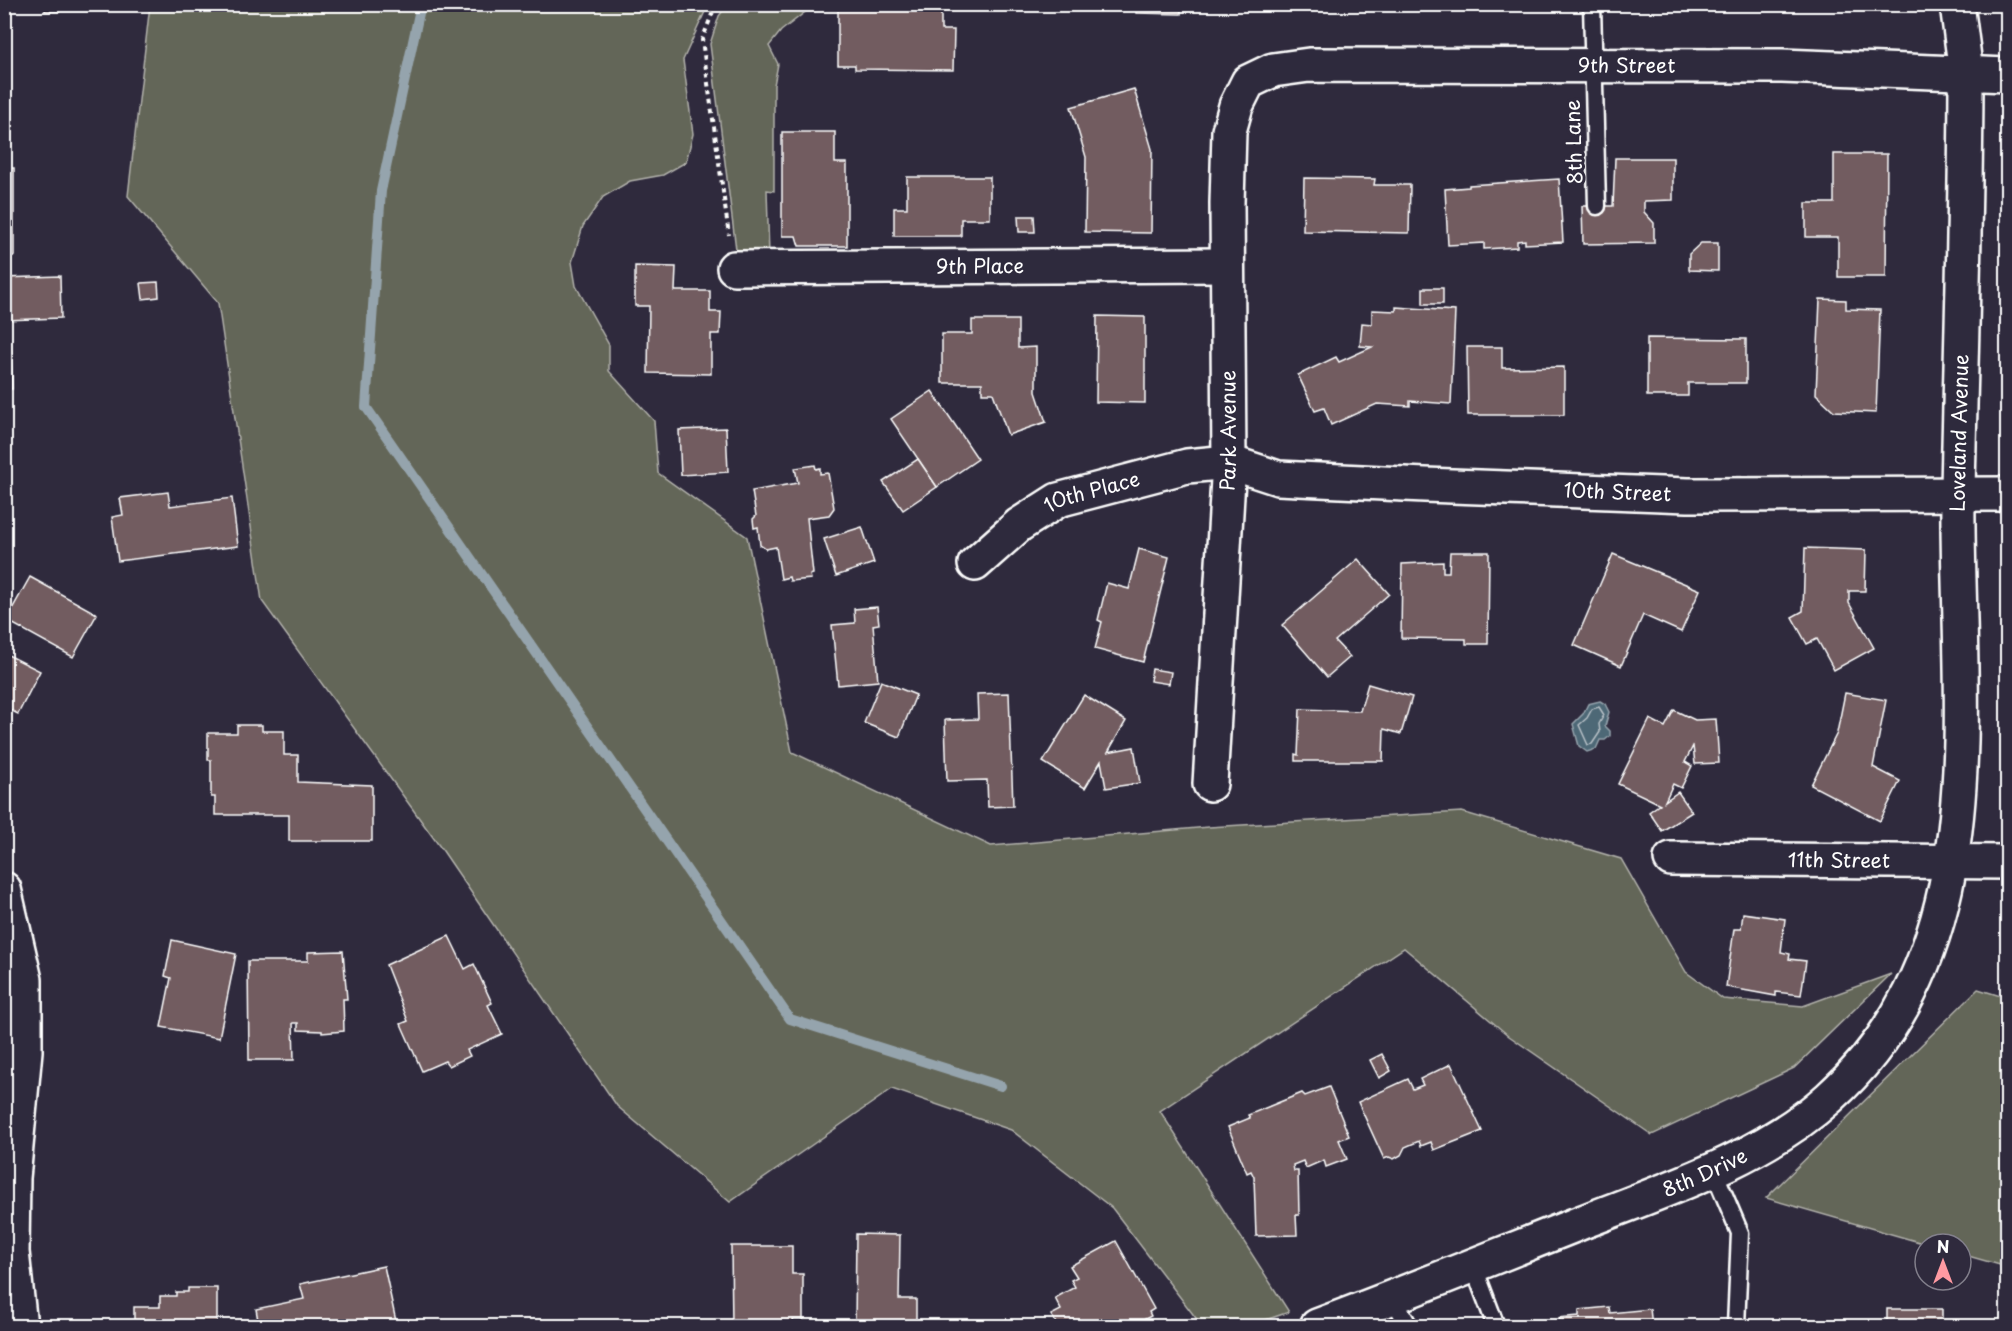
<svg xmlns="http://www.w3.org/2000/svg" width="2012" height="1331" viewBox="0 0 2012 1331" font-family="'Playpen Sans',sans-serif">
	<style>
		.green { fill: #646658; stroke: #b2b2ac; stroke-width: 1.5 }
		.water { fill: #4e6776; stroke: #95a4ad; stroke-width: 1.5 }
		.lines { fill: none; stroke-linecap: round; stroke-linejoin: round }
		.shore { stroke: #b8c2c8; stroke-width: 1.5 }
		.stream { stroke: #95a4ad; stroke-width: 10 }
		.building { fill: #725c60; stroke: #fff; stroke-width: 1.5 }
		.lane-casing { stroke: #fff; stroke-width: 21 }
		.street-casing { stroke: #fff; stroke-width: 38 }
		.secondary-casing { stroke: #fff; stroke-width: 38 }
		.path { stroke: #fff; stroke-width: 4; stroke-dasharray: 4.5 4.5; stroke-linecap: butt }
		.lane { stroke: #2f2a3d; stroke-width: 16 }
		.street { stroke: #2f2a3d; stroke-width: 33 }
		.secondary { stroke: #2f2a3d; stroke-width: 33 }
		.labels { text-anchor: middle; stroke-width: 6; stroke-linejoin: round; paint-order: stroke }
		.street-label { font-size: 20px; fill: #fff; stroke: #2f2a3d }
	</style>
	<rect width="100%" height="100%" fill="#2f2a3d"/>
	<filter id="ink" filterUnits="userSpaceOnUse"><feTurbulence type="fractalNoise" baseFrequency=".0167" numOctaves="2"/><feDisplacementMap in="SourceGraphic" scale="12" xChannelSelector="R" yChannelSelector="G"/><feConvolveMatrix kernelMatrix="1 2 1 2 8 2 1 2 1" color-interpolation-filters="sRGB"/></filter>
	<g filter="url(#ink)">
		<g class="green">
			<polygon points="150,5 708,5 683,60 693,134 686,162 663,175 630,181 603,197 583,226 572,262 576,286 609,345 609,371 654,421 658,473 747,537 792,752 991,846 1209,827 1462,812 1621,859 1686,972 1723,999 1803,1006 1891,974 1794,1068 1652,1135 1509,1036 1404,948 1160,1111 1289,1312 1248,1326 1202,1326 1112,1208 1011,1130 892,1089 730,1202 617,1106 443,851 262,601 218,303 128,196"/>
			<polygon points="727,5 814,5 781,31 769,46 778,64 774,85 774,191 767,190 769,256 737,257 710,44 719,16"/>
			<polygon points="1978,989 2007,998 2007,1267 1961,1254 1961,1244 1926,1244 1766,1198"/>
		</g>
		<polygon class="water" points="1600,701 1605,704 1609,712 1605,726 1610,731 1610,736 1605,740 1600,740 1596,749 1587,752 1579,746 1573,724 1583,714 1588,704"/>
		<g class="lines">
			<polygon class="shore" points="1599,707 1604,715 1599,724 1600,732 1592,744 1588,745 1579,725 1587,718 1592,709"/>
			<polyline class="stream" points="421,4 381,191 366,407 790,1019 1001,1086"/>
		</g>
		<g class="building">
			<rect x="45" y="4" width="55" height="7"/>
			<polygon points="838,4 925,4 925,12 941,12 941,30 954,30 953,70 855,69 855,65 838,65"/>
			<polygon points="1136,4 1181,4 1181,14 1136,13"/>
			<polygon points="1497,4 1572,4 1573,7 1497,8"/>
			<polygon points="1710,4 1744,4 1744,8 1710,7"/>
			<polygon points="1858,4 1894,4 1894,7 1858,8"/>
			<polygon points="1134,89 1152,149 1151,233 1085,232 1086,157 1071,107"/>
			<polygon points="782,132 835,132 835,163 847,163 847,246 799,246 796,236 782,236"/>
			<polygon points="1834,154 1887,154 1886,277 1838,277 1838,237 1806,237 1806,203 1834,203"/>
			<polygon points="1615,158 1673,158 1673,200 1644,201 1644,212 1654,223 1654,243 1583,244 1582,206 1613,206"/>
			<rect x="4" y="168" width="10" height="88"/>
			<polygon points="907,177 990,177 990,219 961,219 961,236 894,236 894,208 907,208"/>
			<polygon points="1304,178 1375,179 1374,185 1410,185 1409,233 1303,231"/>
			<polygon points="1559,179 1563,242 1525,244 1525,240 1517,241 1517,247 1484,249 1484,243 1448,245 1445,189 1469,187 1469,185"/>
			<polygon points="1018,216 1034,216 1035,232 1019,232"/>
			<polygon points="1701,243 1718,243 1718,271 1689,270 1689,254"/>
			<polygon points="635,266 676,267 675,291 710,291 710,312 721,312 720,334 711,334 711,374 648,373 649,306 635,306"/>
			<polygon points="60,276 61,318 4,320 4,278"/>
			<polygon points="158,282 159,297 143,299 141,283"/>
			<rect x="1423" y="288" width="20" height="16"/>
			<polygon points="1820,299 1846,300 1846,309 1880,310 1876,413 1834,411 1816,394"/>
			<polygon points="1396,307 1455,311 1451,404 1410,401 1410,406 1377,404 1331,425 1324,408 1315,411 1298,375 1336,357 1339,362 1372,347 1360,346 1362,323 1372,324 1372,310 1396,311"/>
			<polygon points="1097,316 1145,317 1145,403 1096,402"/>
			<polygon points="972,320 1018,320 1018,348 1036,347 1036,392 1046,422 1008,435 993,393 982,393 982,383 942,383 942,334 972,334"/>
			<polygon points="1647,338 1746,339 1746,383 1688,383 1688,396 1647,396"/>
			<polygon points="4,344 11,350 12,389 4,389"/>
			<polygon points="1467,347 1502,347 1502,368 1564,367 1564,415 1468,415"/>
			<polygon points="932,391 978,459 937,487 891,419"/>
			<polygon points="726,428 728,472 681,475 679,430"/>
			<polygon points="918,459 937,487 903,510 883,482"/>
			<polygon points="815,465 816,469 820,468 820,474 828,473 834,508 829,515 807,518 813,574 810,575 811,579 790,581 789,577 781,579 776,547 766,549 760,545 758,527 754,528 753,519 756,516 752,491 798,483 795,468"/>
			<polygon points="168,492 170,506 232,498 238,546 118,561 112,517 123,515 120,498"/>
			<polygon points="862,527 874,563 836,576 824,539"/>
			<polygon points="1805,548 1866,550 1865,591 1849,591 1849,603 1874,648 1834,670 1817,639 1807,644 1792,617 1803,611"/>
			<polygon points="1139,549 1169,557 1143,662 1095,649 1102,622 1098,620 1107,583 1129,589"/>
			<polygon points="1450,552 1489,552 1488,644 1466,644 1466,639 1401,638 1402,564 1443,562 1443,572 1449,572"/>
			<polygon points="1613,554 1700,590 1681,632 1643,615 1621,666 1574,645"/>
			<polygon points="1358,559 1389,594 1335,641 1350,657 1327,677 1282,625"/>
			<polygon points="30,577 97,614 73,657 6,620"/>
			<polygon points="877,607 879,624 873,625 878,681 838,685 832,625 855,623 854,609"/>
			<polygon points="4,653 40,671 18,714 4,707"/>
			<polygon points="1152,669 1171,672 1169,684 1150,681"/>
			<polygon points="881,681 916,695 899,737 864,723"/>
			<polygon points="1368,684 1412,697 1401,734 1384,729 1383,761 1295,761 1295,754 1298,755 1300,709 1360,711"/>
			<polygon points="1009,693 1013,806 988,807 987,780 947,781 945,720 978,719 977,694"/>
			<polygon points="1845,693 1886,700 1873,767 1900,781 1880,821 1811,785 1837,733"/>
			<polygon points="1084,695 1126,721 1108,752 1134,747 1140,783 1106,788 1101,761 1085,788 1043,762"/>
			<polygon points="1674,710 1695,720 1716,719 1719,763 1695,764 1693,746 1685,762 1692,766 1681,788 1673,784 1665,801 1678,792 1692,812 1662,831 1649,812 1660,804 1618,784 1650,719 1665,727"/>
			<polygon points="237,725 262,725 262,731 284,731 284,755 298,755 298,782 372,785 372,841 289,841 289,815 215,815 215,797 211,797 211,760 208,760 208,733 237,733"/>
			<polygon points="1743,913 1785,919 1781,952 1790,954 1789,959 1806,961 1801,995 1776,992 1776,996 1726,987 1734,929 1741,929"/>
			<polygon points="449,936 465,969 474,964 492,1003 488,1005 502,1034 467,1050 470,1056 449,1066 445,1061 422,1071 401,1024 408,1021 386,965"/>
			<polygon points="172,940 236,954 219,1038 161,1027 171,978 165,976"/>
			<polygon points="343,951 347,999 343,999 344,1031 322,1033 322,1031 298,1030 298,1023 293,1023 294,1060 249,1060 248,961 308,961 308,952"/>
			<polygon points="1382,1054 1391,1071 1379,1078 1370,1060"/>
			<polygon points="1451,1064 1482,1131 1434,1150 1431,1142 1421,1146 1419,1141 1405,1147 1401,1155 1394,1159 1389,1157 1384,1159 1358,1102 1408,1079 1413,1089 1423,1085 1420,1079"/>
			<polygon points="1329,1087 1349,1136 1339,1140 1347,1159 1326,1167 1324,1160 1306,1168 1303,1161 1293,1165 1294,1171 1298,1171 1299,1215 1296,1215 1297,1235 1256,1236 1254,1177 1251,1171 1247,1173 1228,1127 1250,1118 1248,1115 1302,1093 1305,1096"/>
			<polygon points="856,1234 900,1235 899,1299 916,1299 916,1326 855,1326"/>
			<polygon points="1116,1241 1154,1309 1149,1312 1151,1316 1132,1326 1058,1326 1051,1315 1061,1310 1055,1298 1075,1287 1071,1280 1077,1277 1070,1266"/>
			<polygon points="731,1246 792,1246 792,1274 803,1274 803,1320 793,1320 794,1326 732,1326"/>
			<polygon points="384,1266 397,1326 259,1326 256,1309 304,1299 300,1284"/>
			<polygon points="188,1288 217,1288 217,1326 134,1326 134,1307 160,1307 160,1296 176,1296 176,1292 188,1292"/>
			<polygon points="1609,1307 1610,1313 1650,1309 1652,1326 1544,1326 1544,1324 1560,1322 1559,1318 1579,1316 1579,1310"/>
			<polygon points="1887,1309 1942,1309 1942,1326 1847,1326 1847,1321 1887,1321"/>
		</g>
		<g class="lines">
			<defs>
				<g id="lane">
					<polyline points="1592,4 1597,206"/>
					<polyline points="1713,1169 1740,1233 1736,1326"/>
					<polyline points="1473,1265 1496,1326"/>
					<polyline points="1392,1297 1409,1326"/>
				</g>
				<g id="street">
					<path id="s1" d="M734,268L1227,265"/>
					<path id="s2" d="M975,564L1019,525L1058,500L1187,466L1229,462L1278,478L1425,485L1688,495L2008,494"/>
					<path id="s3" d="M1210,784L1229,462L1227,203L1229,131L1236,106L1248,82L1273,70L1309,65L1782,66L2008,75"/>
					<path id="s4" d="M1671,859L2008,862"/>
					<path id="s5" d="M1317,1326C1403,1294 1489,1259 1575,1225C1661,1191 1759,1161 1829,1098C2001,944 1955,695 1958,489C1961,351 1966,212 1966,73L1957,4"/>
				</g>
				<polyline id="secondary" points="4,889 25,980 25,1051 13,1178 12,1252 20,1326"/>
			</defs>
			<use href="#lane" class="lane-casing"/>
			<use href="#street" class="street-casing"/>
			<use href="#secondary" class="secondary-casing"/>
			<polyline class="path" points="716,4 702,40 729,235"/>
			<use href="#lane" class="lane"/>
			<use href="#street" class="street"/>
			<use href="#secondary" class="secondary"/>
		</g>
	</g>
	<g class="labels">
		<g class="street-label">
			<text dy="7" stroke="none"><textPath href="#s3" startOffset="1088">9th Street</textPath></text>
			<text transform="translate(1574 142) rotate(-92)" y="7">8th Lane</text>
			<text dy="7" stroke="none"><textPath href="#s1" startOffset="246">9th Place</textPath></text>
			<text dy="7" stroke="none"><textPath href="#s3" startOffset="354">Park Avenue</textPath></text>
			<text dy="7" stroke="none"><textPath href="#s5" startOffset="1263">Loveland Avenue</textPath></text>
			<text dy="7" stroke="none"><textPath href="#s2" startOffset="672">10th Street</textPath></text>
			<text dy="7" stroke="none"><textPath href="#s2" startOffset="140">10th Place</textPath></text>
			<text dy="7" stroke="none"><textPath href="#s4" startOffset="168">11th Street</textPath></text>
			<text dy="7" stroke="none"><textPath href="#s5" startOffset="417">8th Drive</textPath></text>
		</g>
	</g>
	<rect width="2012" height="1331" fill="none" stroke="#2f2a3d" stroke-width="24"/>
	<rect x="12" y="12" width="1988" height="1307" fill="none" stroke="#fff" stroke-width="2" filter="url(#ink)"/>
	<g transform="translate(1943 1262)"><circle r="28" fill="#2f2a3d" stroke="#827f8b" stroke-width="1.5"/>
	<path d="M0-4.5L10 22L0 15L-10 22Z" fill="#ff9aa2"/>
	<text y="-9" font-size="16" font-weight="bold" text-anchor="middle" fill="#ffffff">N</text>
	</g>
</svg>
